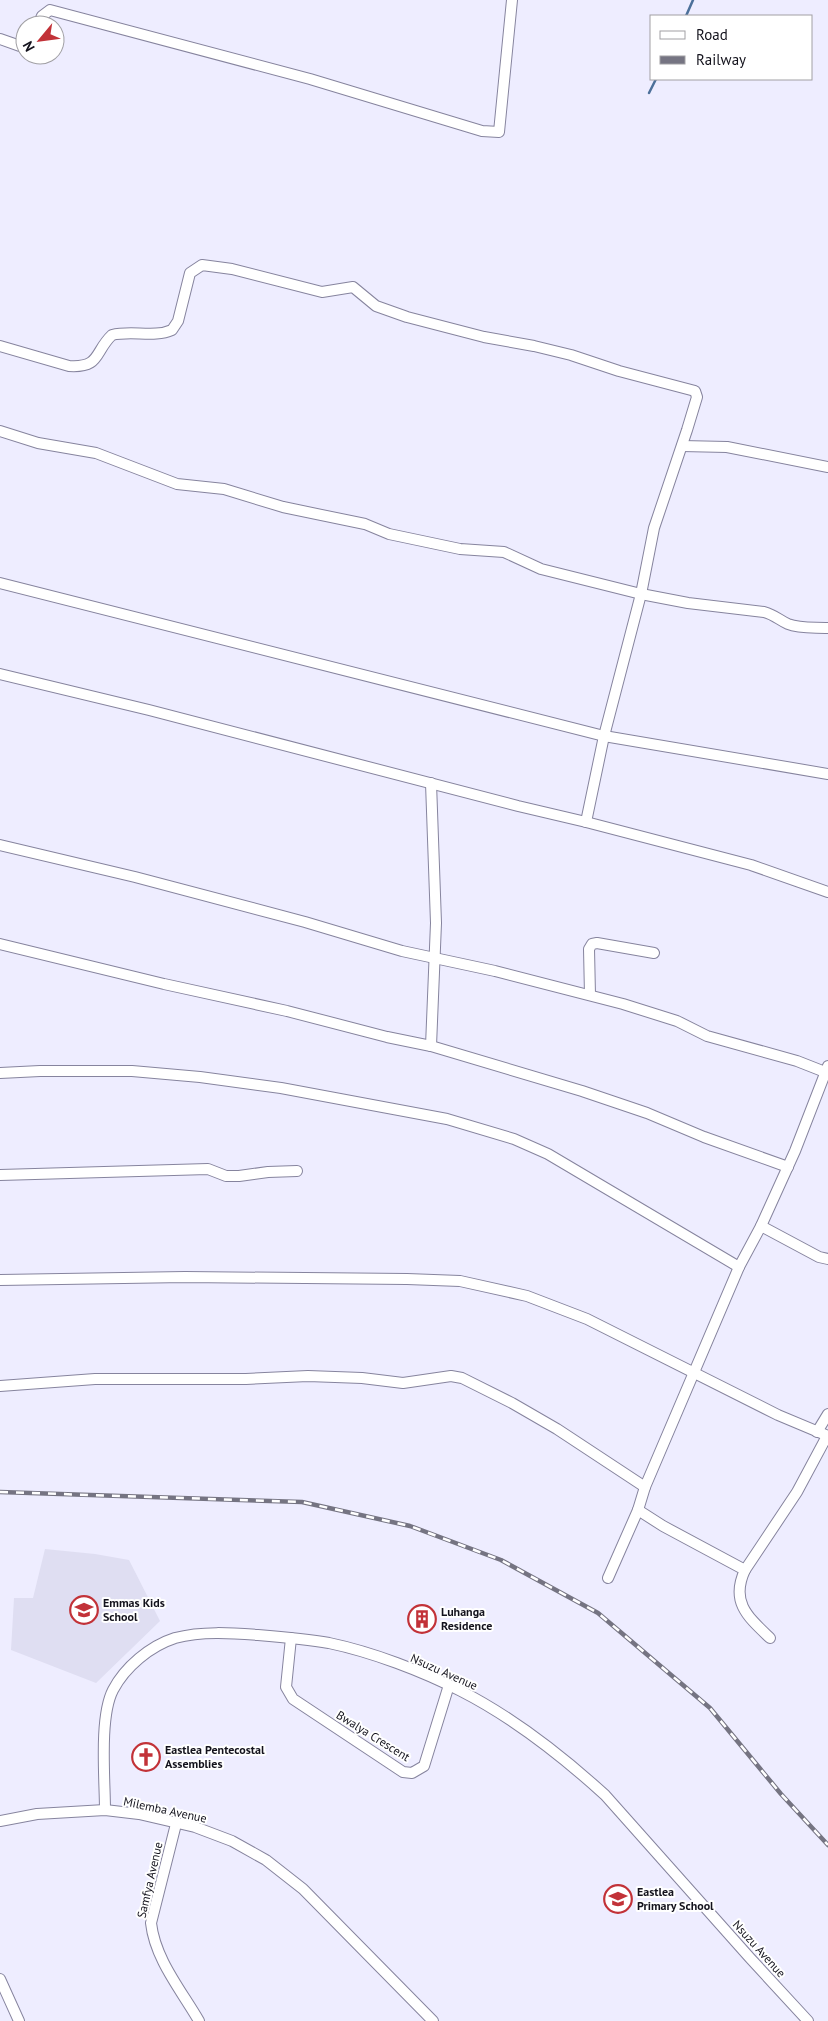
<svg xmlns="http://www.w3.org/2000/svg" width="828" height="2021" viewBox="0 0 828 2021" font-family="'PT Sans',sans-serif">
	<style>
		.built { fill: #dfdef2 }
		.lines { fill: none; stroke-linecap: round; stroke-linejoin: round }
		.stream { stroke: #4c709a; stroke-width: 2.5 }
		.minor-casing { stroke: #86849e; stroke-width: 12 }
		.minor { stroke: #fff; stroke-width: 10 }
		.rail-casing { stroke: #757482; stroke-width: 4.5 }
		.rail { stroke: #fff; stroke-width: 2.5; stroke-dasharray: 8; stroke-linecap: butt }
		.labels { text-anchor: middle; stroke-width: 4; stroke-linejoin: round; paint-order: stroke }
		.poi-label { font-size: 12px; font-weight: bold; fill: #13121c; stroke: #fff; text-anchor: start }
		.street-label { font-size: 12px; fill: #13121c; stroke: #fff }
	</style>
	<rect width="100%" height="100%" fill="#eeedff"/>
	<polygon class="built" points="45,1549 95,1554 129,1560 160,1621 96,1683 11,1650 14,1598 33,1598"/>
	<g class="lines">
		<g class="stream">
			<polyline points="686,16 693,0"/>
			<polyline points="649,93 656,79"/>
		</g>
		<defs>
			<g id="minor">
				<polyline points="38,25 42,16 50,10 310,79 482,131 499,132 512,0"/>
				<polyline points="0,39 20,46 25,43"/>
				<path d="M0,346L69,366C101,368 94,352 112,335C132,330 154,338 172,330L178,321L190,273L202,265L232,269L322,292L353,287L376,306L407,317L484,337L534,346L571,355L619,371L695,391L697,397L687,430L654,528L641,594L604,736L586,822"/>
				<path d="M0,431L38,443L96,453L177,484L224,489L283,507L365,524L389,534L460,549L504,552L541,569L641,594L688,603L764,612C775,615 779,620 788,624C800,629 816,627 828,628"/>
				<polyline points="682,446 727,447 828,467"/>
				<polyline points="0,583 604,736 828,774"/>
				<polyline points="0,674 149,710 518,806 586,822 751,865 828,892"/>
				<polyline points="431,783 436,923 431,1046"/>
				<polyline points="0,845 135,877 305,922 402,951 495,971 623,1004 677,1021 707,1036 797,1061 825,1072"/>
				<polyline points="0,944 164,984 287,1011 387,1037 431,1046 582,1091 647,1113 704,1137 788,1167"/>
				<polyline points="590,995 589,949 592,944 597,943 654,953"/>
				<polyline points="0,1073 40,1071 132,1071 200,1077 281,1088 447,1119 514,1139 548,1154 739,1267"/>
				<polyline points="0,1175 208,1169 226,1176 239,1176 268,1172 297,1171"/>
				<polyline points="761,1226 819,1257 828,1259"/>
				<polyline points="0,1280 185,1277 407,1279 460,1281 527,1296 587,1319 778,1415 828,1436"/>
				<polyline points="0,1386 95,1379 246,1379 308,1376 362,1378 403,1383 451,1376 462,1378 512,1403 557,1429 645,1487"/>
				<polyline points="817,1432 828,1414"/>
				<path d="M638,1510L663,1526L745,1570C730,1602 748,1617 770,1638"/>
				<polyline points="745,1570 797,1492 827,1436"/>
				<polyline points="608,1578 638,1510 645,1487 739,1267 761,1226 795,1151 828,1066"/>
				<polyline points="291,1638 286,1687 293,1699 403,1772 412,1773 424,1766 449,1685"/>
				<path d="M105,1810C105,1780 99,1717 113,1690C125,1667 150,1646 175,1638C202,1631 231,1633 258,1635C282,1637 306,1639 329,1643C372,1652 422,1671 461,1691C514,1718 561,1755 605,1795L750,1958L808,2021"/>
				<polyline points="0,1821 37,1814 105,1810 139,1814 195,1827 232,1841 266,1860 303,1889 433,2021"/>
				<path d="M176,1824L151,1923C155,1959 181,1990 199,2021"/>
				<polyline points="0,1979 19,2021"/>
			</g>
		</defs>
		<use href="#minor" class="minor-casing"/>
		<use href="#minor" class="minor"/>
		<defs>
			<polyline id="rail" points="0,1492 302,1502 410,1526 501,1560 598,1613 710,1708 781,1794 828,1845"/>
		</defs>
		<use href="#rail" class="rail-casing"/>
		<use href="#rail" class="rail"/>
	</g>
	<defs>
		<symbol id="school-ring" viewBox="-11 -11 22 22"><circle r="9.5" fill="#fff" stroke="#c23238" stroke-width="1.5"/><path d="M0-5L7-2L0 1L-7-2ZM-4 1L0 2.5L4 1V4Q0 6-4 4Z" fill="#c23238"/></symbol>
		<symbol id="building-ring" viewBox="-11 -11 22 22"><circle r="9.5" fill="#fff" stroke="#c23238" stroke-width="1.5"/><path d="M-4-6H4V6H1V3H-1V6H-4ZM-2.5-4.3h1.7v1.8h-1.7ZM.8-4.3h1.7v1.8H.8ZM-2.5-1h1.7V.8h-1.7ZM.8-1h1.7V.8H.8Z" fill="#c23238"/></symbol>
		<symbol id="church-ring" viewBox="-11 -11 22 22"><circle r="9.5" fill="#fff" stroke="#c23238" stroke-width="1.5"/><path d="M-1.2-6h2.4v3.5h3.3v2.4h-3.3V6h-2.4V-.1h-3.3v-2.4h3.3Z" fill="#c23238"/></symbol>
	</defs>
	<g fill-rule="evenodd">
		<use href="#school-ring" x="68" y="1594" width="32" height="32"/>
		<use href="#building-ring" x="406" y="1603" width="32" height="32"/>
		<use href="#church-ring" x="130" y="1741" width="32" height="32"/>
		<use href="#school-ring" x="602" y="1883" width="32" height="32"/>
	</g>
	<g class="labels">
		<g class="poi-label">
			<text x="103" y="1607">Emmas Kids<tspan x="103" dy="14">School</tspan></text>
			<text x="441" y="1616">Luhanga<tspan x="441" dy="14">Residence</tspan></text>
			<text x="165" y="1754">Eastlea Pentecostal<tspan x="165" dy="14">Assemblies</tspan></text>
			<text x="637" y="1896">Eastlea<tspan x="637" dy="14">Primary School</tspan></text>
		</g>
		<g class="street-label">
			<text transform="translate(444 1672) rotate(24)" y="4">Nsuzu Avenue</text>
			<text transform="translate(373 1736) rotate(32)" y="4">Bwalya Crescent</text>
			<text transform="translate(165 1810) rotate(12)" y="4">Milemba Avenue</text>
			<text transform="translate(150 1880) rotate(-77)" y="4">Samfya Avenue</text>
			<text transform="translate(759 1949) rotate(48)" y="4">Nsuzu Avenue</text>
		</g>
	</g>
	<rect x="650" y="15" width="162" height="65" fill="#ffffff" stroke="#a1a0a4"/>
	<rect x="660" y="31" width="25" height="8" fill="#ffffff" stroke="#a1a0a4"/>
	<text x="696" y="40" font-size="15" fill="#13121c">Road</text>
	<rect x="660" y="56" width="25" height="8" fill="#757482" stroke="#a1a0a4"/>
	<text x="696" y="65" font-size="15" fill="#13121c">Railway</text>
	<g transform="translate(40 40) rotate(241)"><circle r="24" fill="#ffffff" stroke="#a1a0a4"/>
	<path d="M0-4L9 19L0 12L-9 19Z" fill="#c23238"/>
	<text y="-8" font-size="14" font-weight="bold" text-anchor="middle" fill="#13121c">N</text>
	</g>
</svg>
